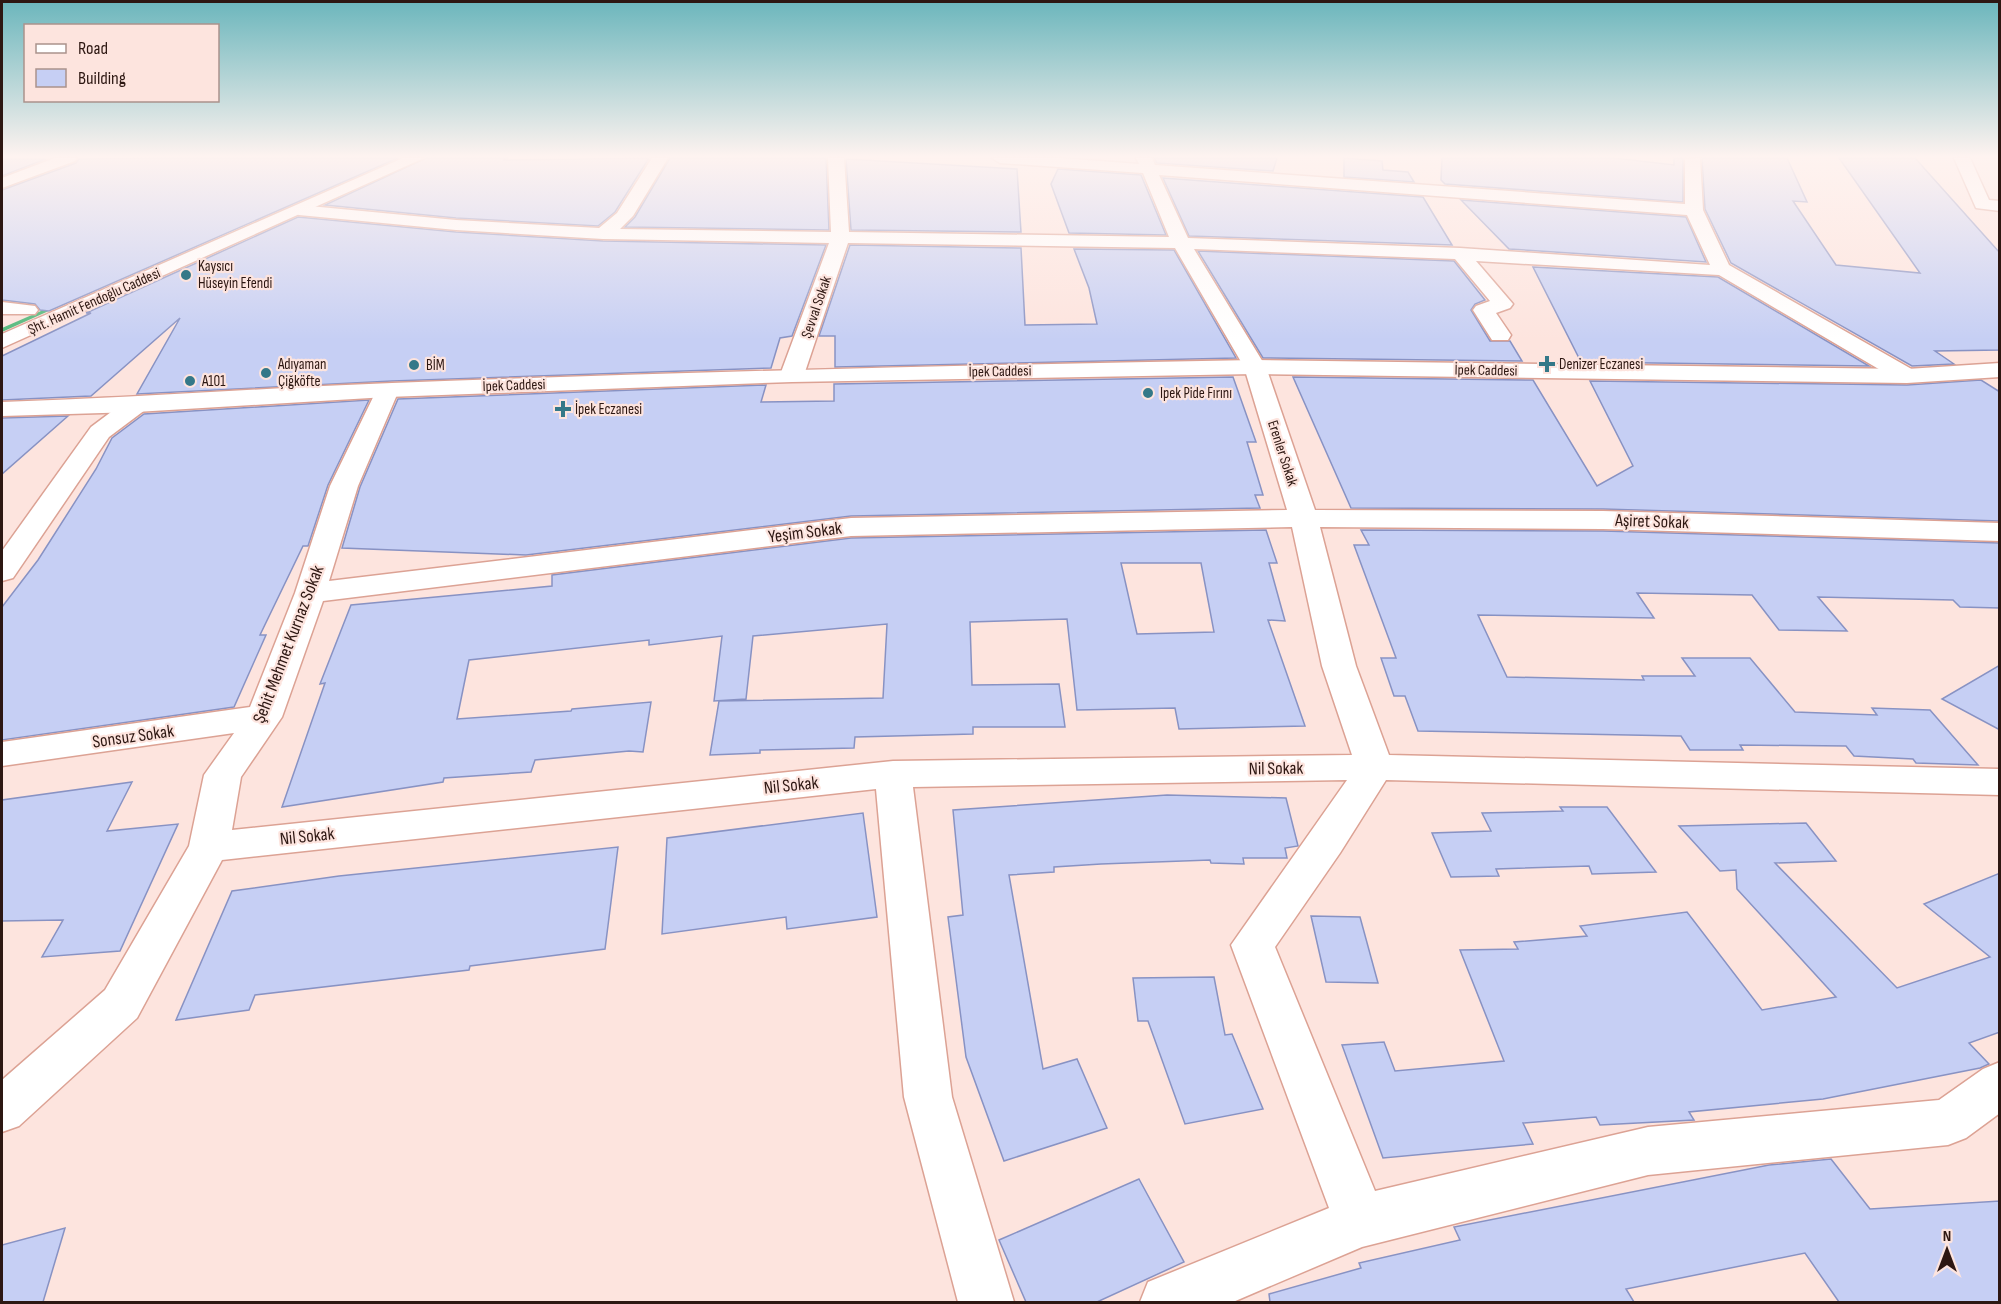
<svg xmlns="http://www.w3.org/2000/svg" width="2001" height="1304" viewBox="0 0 2001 1304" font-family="'Sofia Sans Condensed',sans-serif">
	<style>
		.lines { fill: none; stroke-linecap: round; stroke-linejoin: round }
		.stream { fill: #50b87a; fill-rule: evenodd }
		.building { fill: #c6cff4; stroke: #8892c3; stroke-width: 1.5; fill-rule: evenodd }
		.minor-casing { stroke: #dca294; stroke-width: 3 }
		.major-casing { stroke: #dca294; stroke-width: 3 }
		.minor { fill: #fff; fill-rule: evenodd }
		.major { fill: #fff; fill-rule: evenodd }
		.poi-dot { fill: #347888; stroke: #fde4de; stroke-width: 2 }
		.labels { text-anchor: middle; stroke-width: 4.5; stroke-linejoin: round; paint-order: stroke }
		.far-poi-label { font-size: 15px; fill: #2d1712; stroke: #fde4de; text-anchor: start }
		.far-street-label { font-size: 15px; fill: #2d1712; stroke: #fde4de }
		.street-label { font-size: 18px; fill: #2d1712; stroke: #fde4de }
	</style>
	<rect width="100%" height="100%" fill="#fde4de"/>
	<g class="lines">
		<polygon class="stream" points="57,304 62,305 2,332 2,328"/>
	</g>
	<g class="building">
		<polygon points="158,158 398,158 49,311 40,310 35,304 2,300 2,190 76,163 79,159"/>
		<polygon points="426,158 508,158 503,160 649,158 615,212 598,226 456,218 325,205"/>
		<polygon points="670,158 826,158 829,230 625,227 635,217"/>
		<polygon points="1154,158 1277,158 1273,171 1157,163"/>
		<polygon points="1344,158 1382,161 1383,170 1408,172 1414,182 1344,177"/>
		<polygon points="1442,158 1614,158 1674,165 1674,158 1683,158 1683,202 1445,184 1441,180"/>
		<polygon points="1702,158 1787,158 1807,202 1793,201 1836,265 1920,273 1839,158 1915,158 2000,253 2000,350 1935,351 1954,364 1912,366 1731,263 1705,209"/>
		<polygon points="2,159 46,159 2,176"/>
		<polygon points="846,159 1017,169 1021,232 851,230"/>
		<polygon points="1058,169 1141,175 1166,235 1069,233 1051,184"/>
		<polygon points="1163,178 1423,197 1452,245 1189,236"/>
		<polygon points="1461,200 1686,217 1706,262 1509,249"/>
		<polygon points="298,217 456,232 603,241 826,245 792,336 780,338 771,368 392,381 137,394 180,318 91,396 2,400 2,356 91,313 86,313"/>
		<polygon points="850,245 1021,248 1025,325 1097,324 1089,288 1074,249 1174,250 1236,358 835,367 835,336 819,336"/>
		<polygon points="1198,251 1454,261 1485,300 1475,304 1471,310 1490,341 1510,341 1522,361 1263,358"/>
		<polygon points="1533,267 1718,277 1869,366 1581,362"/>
		<polygon points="1233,377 1256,442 1247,442 1263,495 1255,495 1260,508 851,516 526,555 342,548 360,487 398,399 766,385 761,402 834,401 834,384"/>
		<polygon points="1293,377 1533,380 1597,486 1633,466 1590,381 1907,385 1981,380 2000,392 2000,521 1603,509 1351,508"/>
		<polygon points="369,400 328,485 308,546 303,546 260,635 266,635 234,707 2,740 2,607 38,560 96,469 112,438 144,414"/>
		<polygon points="68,416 2,474 2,418"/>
		<path d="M1266,530L1277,563H1269L1285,621L1268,620L1305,726L1179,729L1175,708L1077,710L1067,619L970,622L972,685L1059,684L1065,727H973V734L855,737L854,748L760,750V753L710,755L719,701L883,698L887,624L753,636L746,699L714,701L722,636L649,645V640L469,660L457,719L571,711L572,709L651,702L643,752L629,751L535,760L531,772L444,778L443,782L282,807L325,683L320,684L351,605L552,586V575L851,538ZM1121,563H1201L1214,632L1137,634Z"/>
		<polygon points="1361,530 1603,531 2000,543 2000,608 1960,607 1953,600 1818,597 1847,631 1779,630 1752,595 1637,593 1654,618 1478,615 1507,677 1644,680 1642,676 1695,676 1682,658 1750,658 1795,712 1877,715 1872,708 1930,710 1978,765 1916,763 1913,759 1854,756 1846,746 1740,745 1743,750 1690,750 1681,736 1418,731 1405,696 1394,696 1381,658 1396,658 1354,545 1369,545"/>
		<polygon points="2000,665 2000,730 1942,699"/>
		<polygon points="132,782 107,831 178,824 120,951 42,957 63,920 2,921 2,800"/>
		<polygon points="1167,795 1286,798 1298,846 1285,848 1287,858 1243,858 1244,864 1211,863 1210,860 1101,864 1054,867 1054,872 1009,875 1043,1069 1077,1059 1107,1128 1004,1161 966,1057 948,917 963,915 953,810"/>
		<polygon points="1560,807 1607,807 1656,872 1592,874 1589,866 1496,869 1499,876 1451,877 1432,833 1491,831 1482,813 1563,811"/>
		<polygon points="863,813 877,917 787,929 786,917 662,934 667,838"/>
		<polygon points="1806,823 1836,861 1775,863 1897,988 1990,957 1924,904 2000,873 2000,1032 1969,1043 1989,1064 1980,1068 1823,1099 1689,1112 1694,1120 1600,1125 1596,1117 1523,1123 1533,1144 1383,1158 1342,1045 1384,1042 1395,1071 1504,1061 1460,950 1518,949 1514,942 1587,936 1580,926 1687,912 1762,1010 1836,997 1737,889 1736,870 1720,871 1679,826"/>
		<polygon points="618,847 605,949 470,966 469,970 255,995 249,1010 176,1020 232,891 339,876"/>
		<polygon points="1311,916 1360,917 1378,983 1326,982"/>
		<polygon points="1214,977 1225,1035 1232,1034 1263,1109 1185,1124 1148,1021 1138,1021 1133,978"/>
		<polygon points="1831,1159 1870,1209 2000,1201 2000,1302 1839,1302 1805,1253 1626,1289 1634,1302 1270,1302 1269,1294 1361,1268 1359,1263 1460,1240 1454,1227 1769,1165"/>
		<polygon points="1139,1179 1184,1262 1097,1302 1026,1302 999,1240"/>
		<polygon points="65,1228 43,1302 2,1302 2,1245"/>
	</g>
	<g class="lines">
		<defs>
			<g id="minor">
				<polygon points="55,158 77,158 75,161 2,188 2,178"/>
				<path d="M652,158H668L633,216L620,229L831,232L828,158H844L849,232L1169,237L1143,173L1000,163L992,158H1060L1139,164L1136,158H1152L1155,165L1685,204V159L1700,158L1703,210L1729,265L1915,371L1919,376L1915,381H1899L1719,275L1476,261L1513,304L1510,308L1496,313L1511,335L1508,340H1492L1473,310L1476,306L1490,301L1455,259L1194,249L1266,367L1315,510L1603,511L2000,523V541L1603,529L1320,527L1356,666L1389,755L2000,769V795L1386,780L1340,853L1275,947L1375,1191L1648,1127L1939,1100L1983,1069L2000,1062V1113L1966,1138L1948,1145L1648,1175L1362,1247L1233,1302H1140L1148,1282L1329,1208L1231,945L1347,780L913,787L952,1097L1014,1302H958L904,1097L876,789L222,860L137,1018L19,1126L2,1132V1080L105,990L189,846L204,775L234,733L2,766V742L250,707L295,593L330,486L379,385H395L399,390L358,486L329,581L851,518L1287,510L1244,367L1175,248L848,243L804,375L800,380H784L780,375L829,243L603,239L456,230L299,215L290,210L299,205L456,220L599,228L617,213ZM1159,175L1687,215L1710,265L1460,248L1188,238ZM1292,527L1322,666L1352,755L893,761L232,830L241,777L282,717L323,601L851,536Z"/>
				<polygon points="1954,158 1970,158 1989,200 2000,201 2000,211 1976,208"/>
				<polygon points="2,302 35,306 38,310 35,314 2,314"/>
				<polygon points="136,398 145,400 148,405 145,410 109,437 13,578 2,581 2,551 91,427 127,400"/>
			</g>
			<g id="major">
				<polygon points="403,158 424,158 2,348 2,334"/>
				<path d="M1255,360L1907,369L2000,363V377L1907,383L1255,374L792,382L387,397L136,412L2,416V402C132,398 262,388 392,383C680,372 967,365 1255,360Z"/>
			</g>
		</defs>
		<use href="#minor" class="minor-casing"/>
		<use href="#major" class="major-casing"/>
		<use href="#minor" class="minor"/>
		<use href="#major" class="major"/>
	</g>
	<linearGradient id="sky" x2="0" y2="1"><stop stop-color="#6bb6bc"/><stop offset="0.46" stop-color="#fef3f0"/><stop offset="1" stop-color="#fef3f0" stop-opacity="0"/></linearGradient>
	<rect width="2001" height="340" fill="url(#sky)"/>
	<g class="poi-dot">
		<circle cx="186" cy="275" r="6"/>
		<path d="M1544 355h6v6h6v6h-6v6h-6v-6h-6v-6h6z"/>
		<circle cx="414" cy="365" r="6"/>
		<circle cx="266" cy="373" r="6"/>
		<circle cx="190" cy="381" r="6"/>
		<circle cx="1148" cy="393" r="6"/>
		<path d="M560 400h6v6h6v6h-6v6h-6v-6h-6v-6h6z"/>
	</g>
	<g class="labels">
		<g class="far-poi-label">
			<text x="198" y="271">Kaysıcı<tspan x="198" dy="17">Hüseyin Efendi</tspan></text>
			<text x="278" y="369">Adıyaman<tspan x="278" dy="17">Çiğköfte</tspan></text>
			<text x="1559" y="369">Denizer Eczanesi</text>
			<text x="426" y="370">BİM</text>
			<text x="202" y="386">A101</text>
			<text x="1160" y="398">Ipek Pide Fırını</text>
			<text x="575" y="414">İpek Eczanesi</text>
		</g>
		<g class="far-street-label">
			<text transform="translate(94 301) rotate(-24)" y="5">Şht. Hamit Fendoğlu Caddesi</text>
			<text transform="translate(816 307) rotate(-71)" y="5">Şevval Sokak</text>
			<text transform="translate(1486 370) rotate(1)" y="5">İpek Caddesi</text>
			<text transform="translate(1000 371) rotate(-1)" y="5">İpek Caddesi</text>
			<text transform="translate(514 385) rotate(-2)" y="5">İpek Caddesi</text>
			<text transform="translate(1283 453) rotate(72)" y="5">Erenler Sokak</text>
		</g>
		<g class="street-label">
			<text transform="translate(1652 521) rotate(2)" y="6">Aşiret Sokak</text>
			<text transform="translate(805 532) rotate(-7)" y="6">Yeşim Sokak</text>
			<text transform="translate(288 644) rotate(-69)" y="6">Şehit Mehmet Kurnaz Sokak</text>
			<text transform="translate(133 736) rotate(-8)" y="6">Sonsuz Sokak</text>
			<text transform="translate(1276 768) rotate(-1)" y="6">Nil Sokak</text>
			<text transform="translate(791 785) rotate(-6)" y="6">Nil Sokak</text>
			<text transform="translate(307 836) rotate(-6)" y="6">Nil Sokak</text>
		</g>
	</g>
	<rect width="2001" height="1304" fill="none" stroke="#2d1712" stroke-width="6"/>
	<rect x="24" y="24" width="195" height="78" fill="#fde4de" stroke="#aa928c" stroke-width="1.5"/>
	<rect x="36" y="44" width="30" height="9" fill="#ffffff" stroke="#aa928c" stroke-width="1.5"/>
	<text x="78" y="54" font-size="18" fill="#2d1712">Road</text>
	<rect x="36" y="69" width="30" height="18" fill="#c6cff4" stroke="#aa928c" stroke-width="1.5"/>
	<text x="78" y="84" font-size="18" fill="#2d1712">Building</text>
	<g transform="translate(1947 1250)" stroke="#fde4de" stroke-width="4.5" paint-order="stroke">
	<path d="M0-4.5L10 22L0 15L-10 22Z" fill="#2d1712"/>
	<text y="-9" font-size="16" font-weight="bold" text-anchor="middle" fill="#2d1712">N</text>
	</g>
</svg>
